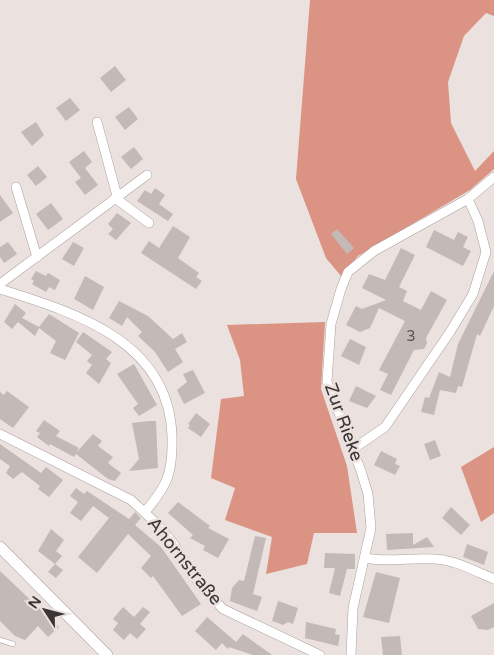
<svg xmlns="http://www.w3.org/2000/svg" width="494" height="655" viewBox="0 0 494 655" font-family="'Varela Round',sans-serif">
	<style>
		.forest { fill: #db9383 }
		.building { fill: #c3b9b7 }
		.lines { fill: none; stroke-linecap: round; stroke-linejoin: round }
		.service-casing { stroke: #aaa09e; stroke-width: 5.5 }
		.minor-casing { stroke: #aaa09e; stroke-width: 10 }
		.tertiary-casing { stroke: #aaa09e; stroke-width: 12 }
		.service { stroke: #fff; stroke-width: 4.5 }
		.minor { stroke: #fff; stroke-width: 9 }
		.tertiary { stroke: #fff; stroke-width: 11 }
		.labels { text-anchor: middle; stroke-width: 5; stroke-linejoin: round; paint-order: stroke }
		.number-label { font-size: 15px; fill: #5c5756 }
		.street-label { font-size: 18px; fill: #3a3635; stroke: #ebe1de }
	</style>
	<rect width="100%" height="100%" fill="#ebe1de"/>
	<g class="forest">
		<polygon points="310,0 494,0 494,16 486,13 464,36 448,82 451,123 475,171 494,151 494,169 470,190 358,256 341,276 326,258 296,179"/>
		<polygon points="325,322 321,389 347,466 357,533 314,533 307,564 266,574 272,537 225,520 235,488 211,478 221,399 244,396 240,360 227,325"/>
		<polygon points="494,447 494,513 481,522 461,467"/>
	</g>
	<g class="building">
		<polygon points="115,66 126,80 111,92 100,78"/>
		<polygon points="70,98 80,110 66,121 56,108"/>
		<polygon points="129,107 138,119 125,130 115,117"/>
		<polygon points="36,122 44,135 32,146 21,132"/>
		<polygon points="134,147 143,159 131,169 121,157"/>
		<polygon points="84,151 92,162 85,168 98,185 85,195 75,182 81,178 69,162"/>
		<polygon points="38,166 47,177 36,186 27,175"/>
		<polygon points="155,188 165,195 159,204 173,214 168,221 137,201 145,190 151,194"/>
		<polygon points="0,195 13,213 0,222"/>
		<polygon points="51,203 63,219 48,230 36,214"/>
		<polygon points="117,213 131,223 116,240 108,234 113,229 108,224"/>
		<polygon points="173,226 190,237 178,258 199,273 196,277 202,281 196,289 141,253 149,241 159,248"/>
		<polygon points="337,229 354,248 347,254 331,234"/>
		<polygon points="434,230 454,240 458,232 468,237 463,247 471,251 463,266 426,247"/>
		<polygon points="8,242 17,254 4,263 0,257 0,247"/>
		<polygon points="73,242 84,248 74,266 62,259"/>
		<polygon points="401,248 415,255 399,287 407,291 403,301 421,310 431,291 447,300 426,338 427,343 424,349 414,350 391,395 380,390 388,374 379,370 405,321 379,308 370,328 360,332 346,325 356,306 362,309 386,300 362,288 369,274 385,280"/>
		<polygon points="36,271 46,276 48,273 60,280 55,290 49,287 46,292 32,284 34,281 31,279"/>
		<polygon points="494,271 494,306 480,336 477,334 462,387 458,386 456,393 440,390 434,415 421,412 425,397 429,398 439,372 450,377 458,344"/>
		<polygon points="85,276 104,287 93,310 74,299"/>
		<polygon points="119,301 148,316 173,339 182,333 187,342 175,349 183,362 168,372 155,352 138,336 142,332 127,317 122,326 109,318"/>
		<polygon points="15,304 26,313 22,318 39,327 49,314 79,333 65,360 50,353 56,341 39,328 35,336 18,322 12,329 4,322"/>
		<polygon points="83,332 112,352 106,359 111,363 99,384 86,373 92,365 87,361 92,355 76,342"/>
		<polygon points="350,339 366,347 359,365 341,356"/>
		<polygon points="134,364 157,405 139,416 133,408 138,404 117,374"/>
		<polygon points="193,370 205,393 184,404 177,390 187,382 183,374"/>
		<polygon points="356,386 376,396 367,408 349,401"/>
		<polygon points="7,391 29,407 13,428 0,419 0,392 4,395"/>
		<polygon points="196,413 210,424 201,437 188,428 190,425 188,424"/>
		<polygon points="44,420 60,431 56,436 79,448 76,453 93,434 102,441 98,446 113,457 108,463 121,473 115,481 108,479 76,454 74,457 50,444 49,446 37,437 40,433 36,431"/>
		<polygon points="149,421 156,421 158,468 129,471 139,459 132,423"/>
		<polygon points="435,440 441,456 430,460 424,444"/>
		<polygon points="0,444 41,473 46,467 63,480 49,497 38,489 40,486 22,472 13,479 6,473 10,466 0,459"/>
		<polygon points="381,451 397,459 395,464 400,466 395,475 374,465"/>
		<polygon points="76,488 84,494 87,491 129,519 135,512 141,518 135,525 161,547 201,604 182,616 153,576 151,578 141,568 151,556 128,534 97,573 78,557 109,518 93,506 81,521 70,513 78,502 70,496"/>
		<polygon points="178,502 210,526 208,528 229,539 218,558 203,550 205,546 190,538 193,535 168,513"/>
		<polygon points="451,507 470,525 461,535 442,518"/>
		<polygon points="51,529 64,540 56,551 62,556 55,564 63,570 56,578 48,572 55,564 38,551"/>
		<polygon points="413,533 413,545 427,537 434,547 387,550 386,534"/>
		<polygon points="255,536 266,538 253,594 262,597 257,611 230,601 232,588 239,580 244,581"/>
		<polygon points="467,544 488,552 484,565 463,557"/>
		<polygon points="325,553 355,554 355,569 347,569 340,596 329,593 335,568 324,568"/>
		<polygon points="0,571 59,627 48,637 38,626 25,640 15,636 0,621"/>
		<polygon points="376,572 400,578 389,623 363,617"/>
		<polygon points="278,601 298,608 293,624 288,622 283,625 272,621"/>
		<polygon points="494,603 494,627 488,630 478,629 471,616"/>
		<polygon points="123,607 134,617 143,607 150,612 140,624 146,629 137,639 130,633 124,640 113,630 118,623 113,619"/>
		<polygon points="207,617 236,642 243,634 272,655 253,655 229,647 228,649 222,643 216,650 195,631"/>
		<polygon points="306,622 336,629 335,634 340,635 338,646 305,638"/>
		<polygon points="400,636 402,655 383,655 381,637"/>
	</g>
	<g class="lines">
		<defs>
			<polyline id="service" points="0,640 13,644"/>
			<g id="minor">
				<polyline points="97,122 117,196"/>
				<polyline points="16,187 37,257"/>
				<polyline points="115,198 149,223"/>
				<polyline points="0,284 147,175"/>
				<path d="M0,289C76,313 169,341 172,436C173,472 168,485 145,512"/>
				<polyline points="0,434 131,500 156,523 173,543 200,585 223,609 320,655"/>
				<polyline points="353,449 385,427 450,332 473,294 486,252 478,221 468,199"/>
				<path d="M365,558C389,563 411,557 435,559C455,560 475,571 494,579"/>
				<polyline points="351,655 353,608 371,528 368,494 361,471 327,382 331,324 341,289 348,272 374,251 468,199 494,177"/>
			</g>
			<polyline id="tertiary" points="0,547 107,655"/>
		</defs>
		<use href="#service" class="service-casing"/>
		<use href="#minor" class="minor-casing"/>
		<use href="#tertiary" class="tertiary-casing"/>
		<use href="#service" class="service"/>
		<use href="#minor" class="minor"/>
		<use href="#tertiary" class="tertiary"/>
	</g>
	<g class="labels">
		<g class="number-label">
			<text x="411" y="341">3</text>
		</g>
		<g class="street-label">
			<text transform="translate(344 422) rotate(70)" y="6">Zur Rieke</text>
			<text transform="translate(185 561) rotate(51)" y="6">Ahornstraße</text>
		</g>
	</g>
	<g transform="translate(45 610) rotate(306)" stroke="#ebe1de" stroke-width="4" paint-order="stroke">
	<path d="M0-4L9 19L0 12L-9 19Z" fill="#3a3635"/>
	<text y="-8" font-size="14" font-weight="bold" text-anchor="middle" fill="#3a3635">N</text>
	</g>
</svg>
